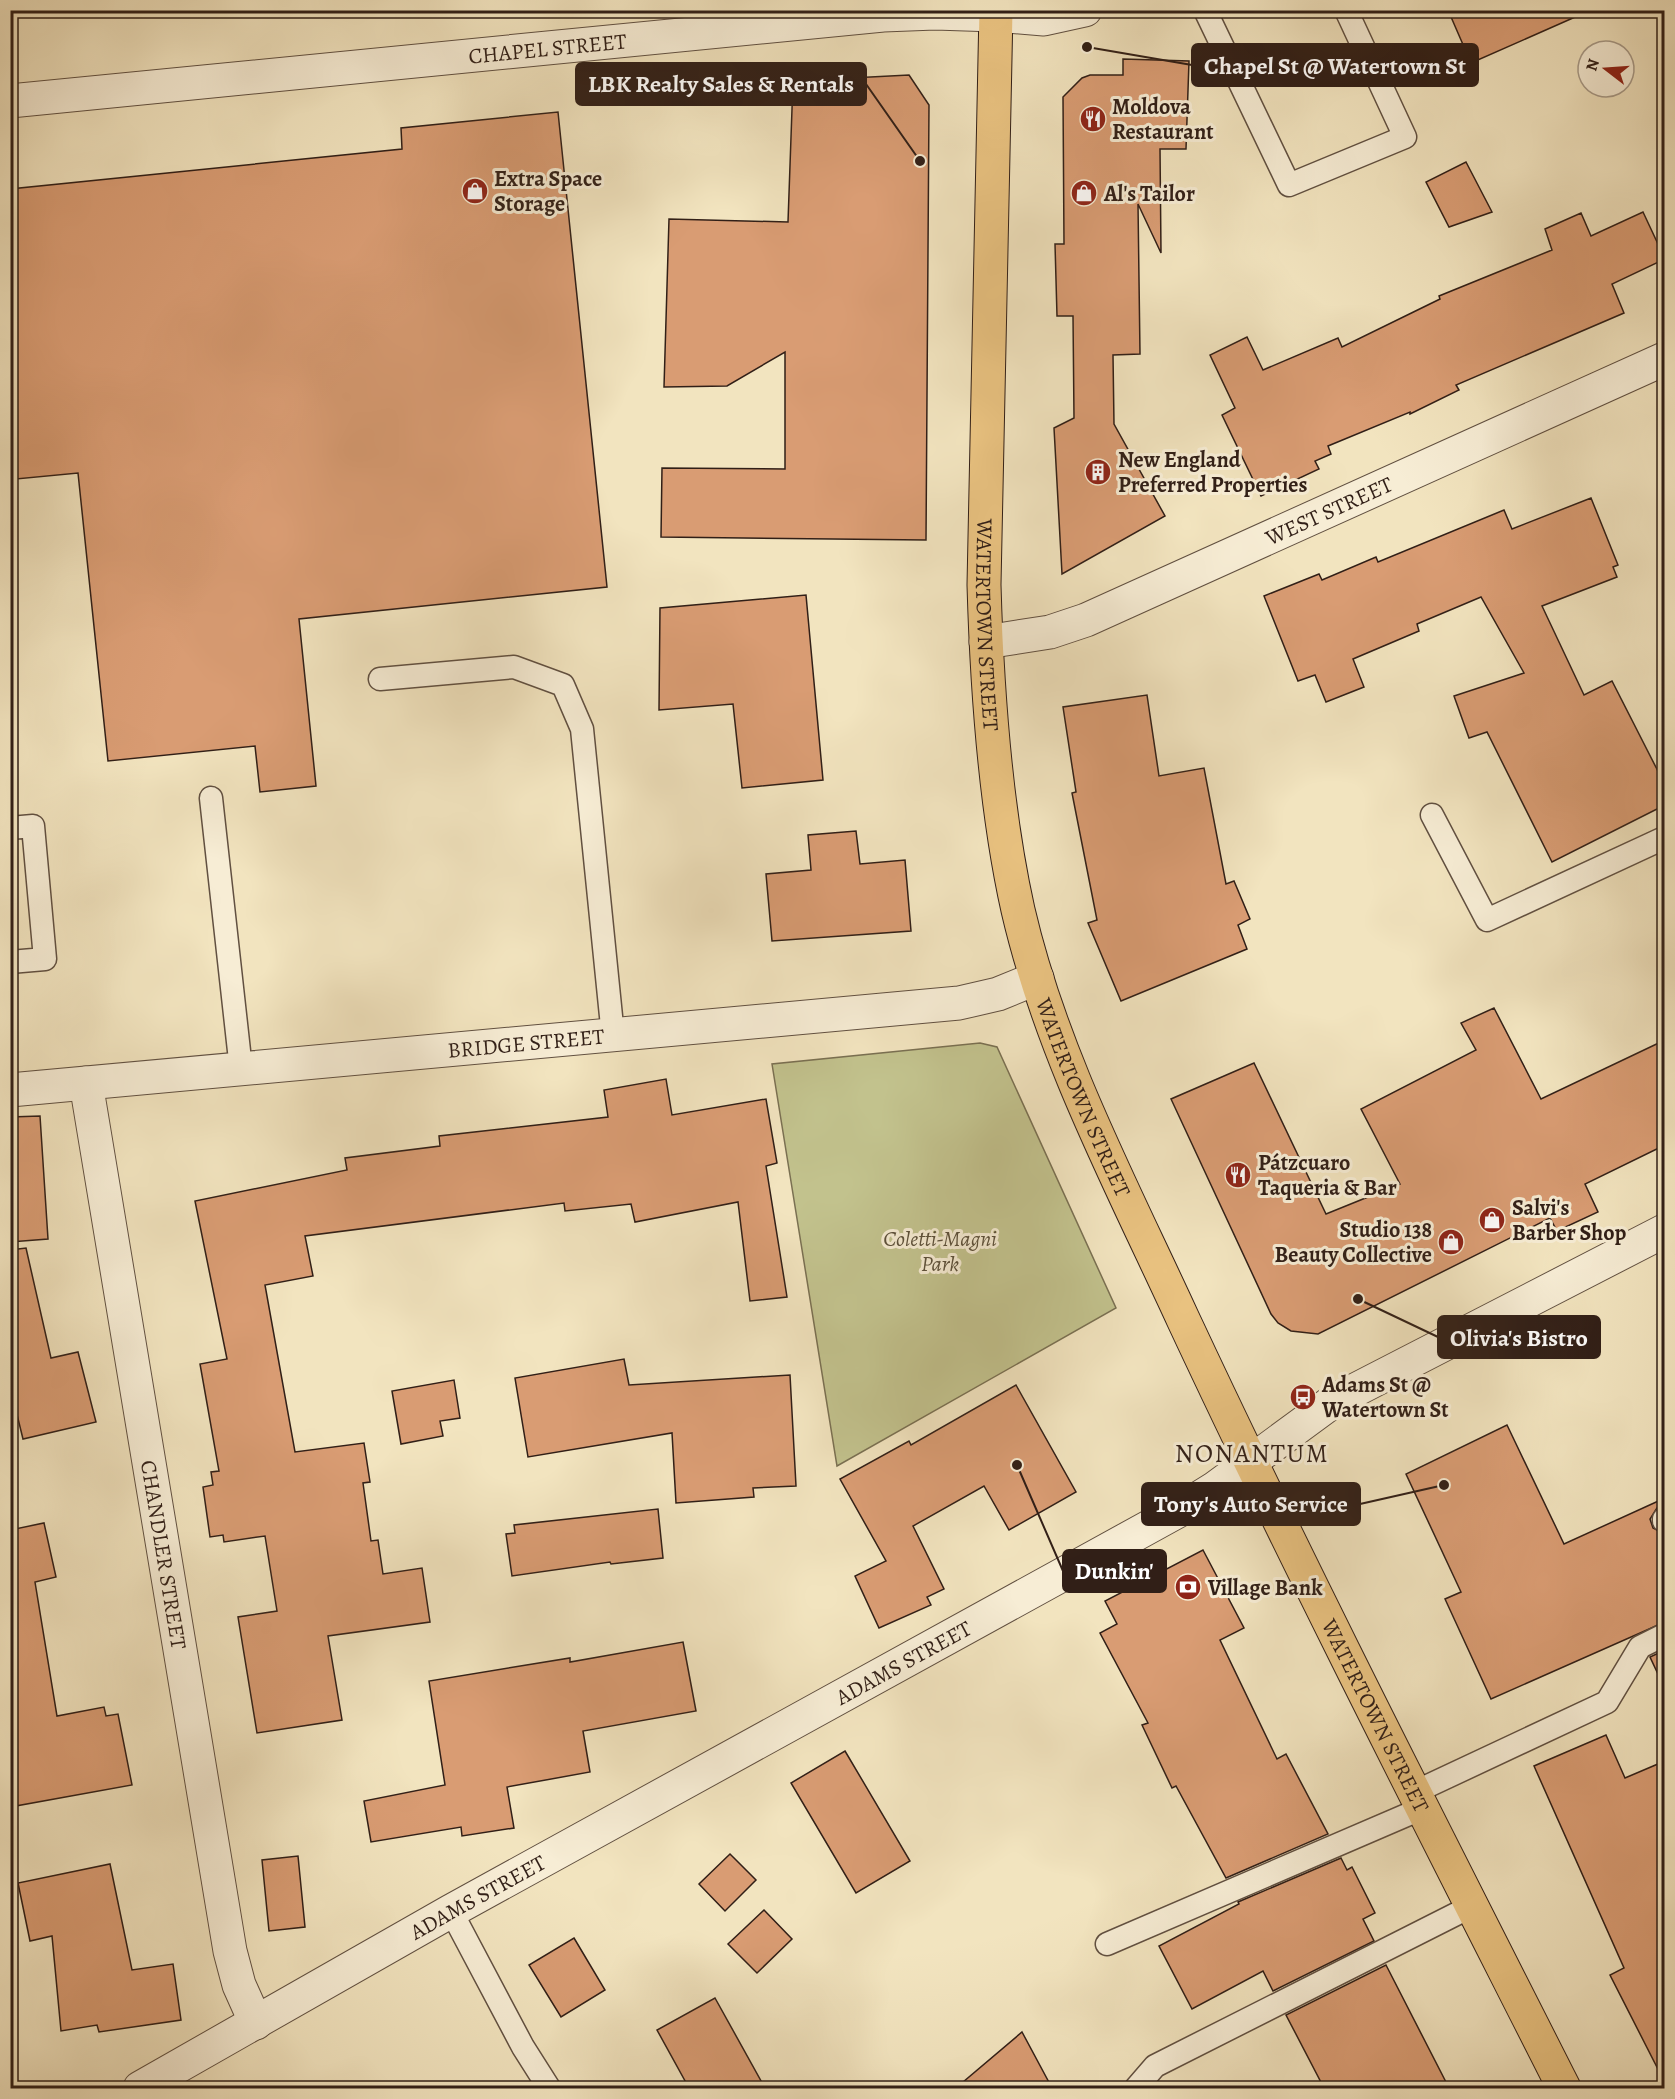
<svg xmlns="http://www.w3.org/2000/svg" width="1675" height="2099" viewBox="0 0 1675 2099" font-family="Alegreya,serif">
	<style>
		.green { fill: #c2c28d; stroke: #7a7052; stroke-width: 1.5 }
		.building { fill: #d99c73; stroke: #311f17; stroke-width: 1.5 }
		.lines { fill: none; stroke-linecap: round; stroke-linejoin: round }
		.service-casing { stroke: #615041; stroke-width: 25 }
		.minor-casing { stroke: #615041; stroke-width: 35 }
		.tertiary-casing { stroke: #615041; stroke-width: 35 }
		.primary-casing { stroke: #311f17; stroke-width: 35 }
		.service { stroke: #f7edd5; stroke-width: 22 }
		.minor { stroke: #f7edd5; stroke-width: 33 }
		.tertiary { stroke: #f7edd5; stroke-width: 33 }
		.primary { stroke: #e9c280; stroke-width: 33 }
		.labels { text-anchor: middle; stroke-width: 6; stroke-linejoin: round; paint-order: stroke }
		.street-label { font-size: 22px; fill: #311f17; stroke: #f7edd5 }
		.poi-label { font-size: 22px; font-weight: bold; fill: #311f17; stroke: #f7edd5; text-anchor: start }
		.park-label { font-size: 22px; font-style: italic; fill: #5c503a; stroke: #f7edd5 }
		.quarter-label { font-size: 26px; letter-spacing: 1.5px; fill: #311f17; stroke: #f7edd5 }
		.leader { fill: none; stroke: #311f17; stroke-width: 2 }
		.callout-dot { fill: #311f17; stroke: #f7edd5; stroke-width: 2 }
		.callout { fill: #311f17; stroke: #311f17; stroke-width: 2 }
		.callout-label { font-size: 24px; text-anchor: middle; font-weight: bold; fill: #fff }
	</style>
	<rect width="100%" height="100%" fill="#f2e4bf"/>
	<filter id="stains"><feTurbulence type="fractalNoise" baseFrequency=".00333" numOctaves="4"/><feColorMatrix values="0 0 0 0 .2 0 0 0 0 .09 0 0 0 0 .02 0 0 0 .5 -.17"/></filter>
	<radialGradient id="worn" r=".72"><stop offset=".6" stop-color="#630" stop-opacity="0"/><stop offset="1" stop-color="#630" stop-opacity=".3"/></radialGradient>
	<polygon class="green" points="980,1043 997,1047 1116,1308 837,1466 772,1064"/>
	<g class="building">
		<polygon points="1448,10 1591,10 1471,63"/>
		<polygon points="1123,59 1189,61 1186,149 1160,149 1161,253 1138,204 1140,354 1113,355 1114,424 1165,516 1062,574 1054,428 1074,418 1073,316 1057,316 1055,244 1064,244 1063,97 1082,78 1090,75 1123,75"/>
		<polygon points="909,75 929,105 926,540 661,537 662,468 785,469 785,352 727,386 664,387 669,219 788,222 793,81"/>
		<polygon points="558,112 607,587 299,619 316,786 260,792 255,746 108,761 78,473 16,479 16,470 10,471 10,189 402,149 401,128"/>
		<polygon points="1466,162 1492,212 1449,227 1426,182"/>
		<polygon points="1643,212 1665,259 1612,284 1624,313 1456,385 1459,390 1410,414 1410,412 1328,446 1331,454 1315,461 1319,469 1261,496 1222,415 1235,408 1210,355 1247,337 1263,370 1338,338 1342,347 1440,299 1439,296 1552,250 1545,229 1581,213 1591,236"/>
		<polygon points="1591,498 1618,565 1613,567 1617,577 1542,606 1584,695 1612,681 1665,785 1665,805 1552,862 1487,732 1469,738 1454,696 1524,673 1481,597 1417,624 1419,631 1353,659 1364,687 1326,702 1315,675 1298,681 1264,596 1319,574 1322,580 1376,557 1378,562 1504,510 1512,529"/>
		<polygon points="806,595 823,780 742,788 733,704 659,710 660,608"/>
		<polygon points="1147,695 1159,776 1204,768 1226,884 1234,881 1250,919 1238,925 1247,949 1121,1001 1088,923 1097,920 1072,793 1076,792 1063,707"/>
		<polygon points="856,831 860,864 905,860 911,931 772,941 766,874 811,870 808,835"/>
		<polygon points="1494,1008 1541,1099 1665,1040 1665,1145 1585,1184 1598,1212 1557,1231 1550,1218 1318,1334 1291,1331 1278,1323 1271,1314 1171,1099 1254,1063 1326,1214 1400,1184 1361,1109 1476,1050 1461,1023"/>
		<polygon points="666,1079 672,1115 766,1099 777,1163 766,1166 787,1297 750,1301 738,1202 635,1222 631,1204 565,1211 564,1203 305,1236 313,1276 265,1285 295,1452 364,1443 370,1482 363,1483 371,1541 378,1540 383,1574 422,1568 430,1622 328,1636 342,1720 257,1733 238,1617 277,1611 265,1536 224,1542 223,1535 210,1537 203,1487 213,1485 211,1472 219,1471 200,1364 227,1359 195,1201 347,1170 345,1158 440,1146 439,1136 608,1117 604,1090"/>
		<polygon points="40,1116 48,1239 10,1242 10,1117"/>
		<polygon points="26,1248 51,1358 78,1352 96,1422 23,1439 10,1386 10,1250"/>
		<polygon points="624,1359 629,1385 790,1375 796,1486 753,1488 754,1497 676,1503 672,1433 528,1457 515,1378"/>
		<polygon points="454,1380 460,1418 440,1421 443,1436 401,1444 392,1391"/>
		<polygon points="1016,1385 1076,1492 1009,1530 984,1486 913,1526 944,1589 927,1597 931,1605 879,1628 855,1576 886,1561 840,1479 909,1441 911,1445"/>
		<polygon points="1507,1425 1564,1544 1665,1498 1665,1506 1657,1508 1650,1519 1653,1528 1665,1534 1665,1622 1491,1699 1445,1599 1461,1592 1406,1474"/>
		<polygon points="658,1509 663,1558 611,1564 610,1562 512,1576 506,1534 515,1533 514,1525"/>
		<polygon points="44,1523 56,1577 35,1582 57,1716 104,1707 106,1716 118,1714 132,1785 10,1807 10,1530"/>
		<polygon points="1203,1550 1244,1628 1220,1640 1277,1759 1286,1754 1328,1834 1226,1878 1176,1786 1172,1788 1142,1725 1148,1723 1100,1633 1117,1624 1105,1601"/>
		<polygon points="683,1642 696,1711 583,1731 590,1772 507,1787 514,1828 462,1836 461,1827 371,1842 364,1801 445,1785 429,1681 570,1658 570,1662"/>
		<polygon points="1665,1650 1665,1689 1650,1657"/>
		<polygon points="1606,1735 1625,1778 1665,1761 1665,2083 1610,1975 1624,1968 1534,1766"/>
		<polygon points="845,1751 910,1861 856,1893 791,1783"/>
		<polygon points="730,1854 756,1880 725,1911 699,1884"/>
		<polygon points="298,1856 305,1927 269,1931 262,1860"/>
		<polygon points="1341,1858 1347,1870 1352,1867 1375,1913 1363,1919 1374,1941 1273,1991 1263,1971 1192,2009 1159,1946 1239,1904 1238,1902"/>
		<polygon points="110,1864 132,1970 173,1964 181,2020 99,2032 97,2025 61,2031 52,1936 30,1941 18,1883"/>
		<polygon points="764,1910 792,1939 757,1973 728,1944"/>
		<polygon points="574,1938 605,1990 561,2017 529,1965"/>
		<polygon points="1386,1965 1449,2088 1324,2088 1286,2015"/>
		<polygon points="715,1998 765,2088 689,2088 657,2030"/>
		<polygon points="1022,2032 1052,2088 956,2088"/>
	</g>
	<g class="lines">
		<defs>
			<g id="service">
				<polyline points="1205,10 1289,185 1405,137 1346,10"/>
				<polyline points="380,679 514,667 563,685 582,729 613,1036"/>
				<polyline points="211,798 241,1069"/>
				<polyline points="1432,815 1487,920 1664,838"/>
				<polyline points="10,828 33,826 45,959 10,962"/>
				<polyline points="1664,1519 1664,1521"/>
				<polyline points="1415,1792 1607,1702 1640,1647 1664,1635"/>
				<polyline points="451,1911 523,2047 549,2088"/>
				<polyline points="1107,1944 1423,1808"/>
				<polyline points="1136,2088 1155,2066 1472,1906"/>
			</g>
			<g id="minor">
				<polyline points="996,15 1044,19 1085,10"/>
				<path id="s1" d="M986,642L1050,632L1086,620L1664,359"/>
				<path id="s2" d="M86,1083L230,1951L239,1985L256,2023"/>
			</g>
			<g id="tertiary">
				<path id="s3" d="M10,101L883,15L935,13L996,15"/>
				<path id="s4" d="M10,1090L959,1003L998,994L1037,978"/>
				<path id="s5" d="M140,2088L451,1911L1178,1511L1215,1488L1332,1402L1664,1231"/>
			</g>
			<g id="primary">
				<path id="s6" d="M996,10L984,585C987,690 995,807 1018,910C1051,1053 1122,1186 1183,1319C1304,1578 1435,1833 1564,2088"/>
			</g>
		</defs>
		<use href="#service" class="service-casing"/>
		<use href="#minor" class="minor-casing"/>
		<use href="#tertiary" class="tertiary-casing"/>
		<use href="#primary" class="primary-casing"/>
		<use href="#service" class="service"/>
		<use href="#minor" class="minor"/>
		<use href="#tertiary" class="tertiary"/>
		<use href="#primary" class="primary"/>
	</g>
	<defs>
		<symbol id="restaurant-disc" viewBox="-11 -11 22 22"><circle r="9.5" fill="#8f2418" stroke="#f7edd5"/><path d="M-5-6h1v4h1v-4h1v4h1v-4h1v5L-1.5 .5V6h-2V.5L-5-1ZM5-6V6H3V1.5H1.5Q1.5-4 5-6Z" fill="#fff"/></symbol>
		<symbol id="shop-disc" viewBox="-11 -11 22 22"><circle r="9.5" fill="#8f2418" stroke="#f7edd5"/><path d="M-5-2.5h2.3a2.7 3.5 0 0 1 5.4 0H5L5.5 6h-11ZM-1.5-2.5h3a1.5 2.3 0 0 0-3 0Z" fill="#fff"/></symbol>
		<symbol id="building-disc" viewBox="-11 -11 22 22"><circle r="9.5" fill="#8f2418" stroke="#f7edd5"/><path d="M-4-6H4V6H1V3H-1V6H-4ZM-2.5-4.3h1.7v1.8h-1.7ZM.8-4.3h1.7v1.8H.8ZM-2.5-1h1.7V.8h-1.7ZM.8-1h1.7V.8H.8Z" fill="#fff"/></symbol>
		<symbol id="bus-disc" viewBox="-11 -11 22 22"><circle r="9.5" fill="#8f2418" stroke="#f7edd5"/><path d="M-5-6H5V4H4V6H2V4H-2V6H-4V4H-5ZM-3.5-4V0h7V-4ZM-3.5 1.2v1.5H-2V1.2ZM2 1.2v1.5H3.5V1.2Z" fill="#fff"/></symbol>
		<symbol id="bank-disc" viewBox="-11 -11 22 22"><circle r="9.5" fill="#8f2418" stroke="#f7edd5"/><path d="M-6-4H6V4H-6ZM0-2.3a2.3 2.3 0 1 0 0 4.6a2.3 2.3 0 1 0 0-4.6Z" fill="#fff"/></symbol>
	</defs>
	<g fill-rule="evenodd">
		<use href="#restaurant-disc" x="1078" y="104" width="30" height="30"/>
		<use href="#shop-disc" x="460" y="176" width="30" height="30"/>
		<use href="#shop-disc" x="1069" y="178" width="30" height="30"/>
		<use href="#building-disc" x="1083" y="457" width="30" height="30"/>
		<use href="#restaurant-disc" x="1223" y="1160" width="30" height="30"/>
		<use href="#shop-disc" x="1477" y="1205" width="30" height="30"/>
		<use href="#shop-disc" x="1436" y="1227" width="30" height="30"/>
		<use href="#bus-disc" x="1288" y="1382" width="30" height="30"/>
		<use href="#bank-disc" x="1173" y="1572" width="30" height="30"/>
	</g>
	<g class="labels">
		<g class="street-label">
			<text dy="8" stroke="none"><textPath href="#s3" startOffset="540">CHAPEL STREET</textPath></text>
			<text dy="8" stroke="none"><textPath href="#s1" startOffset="369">WEST STREET</textPath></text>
			<text dy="8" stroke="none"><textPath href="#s6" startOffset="615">WATERTOWN STREET</textPath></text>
			<text dy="8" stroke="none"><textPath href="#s4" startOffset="518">BRIDGE STREET</textPath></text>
			<text dy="8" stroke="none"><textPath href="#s6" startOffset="1101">WATERTOWN STREET</textPath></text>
			<text dy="8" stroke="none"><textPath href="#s2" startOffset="478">CHANDLER STREET</textPath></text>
			<text dy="8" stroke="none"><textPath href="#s5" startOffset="874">ADAMS STREET</textPath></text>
			<text dy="8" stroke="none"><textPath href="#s6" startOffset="1785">WATERTOWN STREET</textPath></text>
			<text dy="8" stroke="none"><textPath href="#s5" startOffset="388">ADAMS STREET</textPath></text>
		</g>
		<g class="poi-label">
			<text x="1112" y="114">Moldova<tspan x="1112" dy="25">Restaurant</tspan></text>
			<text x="494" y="186">Extra Space<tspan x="494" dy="25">Storage</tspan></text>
			<text x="1104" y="201">Al's Tailor</text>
			<text x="1118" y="467">New England<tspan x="1118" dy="25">Preferred Properties</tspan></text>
			<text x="1258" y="1170">Pátzcuaro<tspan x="1258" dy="25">Taqueria &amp; Bar</tspan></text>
			<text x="1512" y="1215">Salvi's<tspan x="1512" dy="25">Barber Shop</tspan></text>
			<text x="1432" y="1237" text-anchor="end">Studio 138<tspan x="1432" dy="25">Beauty Collective</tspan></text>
			<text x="1322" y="1392">Adams St @<tspan x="1322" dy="25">Watertown St</tspan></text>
			<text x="1208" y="1595">Village Bank</text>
		</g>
		<g class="park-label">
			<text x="940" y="1246">Coletti-Magni<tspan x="940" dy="25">Park</tspan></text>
		</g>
		<g class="quarter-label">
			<text x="1252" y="1462">NONANTUM</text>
		</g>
	</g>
	<path class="leader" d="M1087 47L1192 65M920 161L866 84M1358 1299L1438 1337M1444 1485L1360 1504M1017 1465L1063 1571"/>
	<g class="callout-dot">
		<circle cx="1087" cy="47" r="6"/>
		<circle cx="920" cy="161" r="6"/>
		<circle cx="1358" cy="1299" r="6"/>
		<circle cx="1444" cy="1485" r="6"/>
		<circle cx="1017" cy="1465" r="6"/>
	</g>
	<g class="callout">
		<rect x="1192" y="44" width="286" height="42" rx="6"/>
		<rect x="576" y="63" width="290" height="42" rx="6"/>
		<rect x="1438" y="1316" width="162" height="42" rx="6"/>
		<rect x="1142" y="1483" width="218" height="42" rx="6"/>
		<rect x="1063" y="1550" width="103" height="42" rx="6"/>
	</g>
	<g class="callout-label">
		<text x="1335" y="74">Chapel St @ Watertown St</text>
		<text x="721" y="92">LBK Realty Sales &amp; Rentals</text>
		<text x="1519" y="1346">Olivia's Bistro</text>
		<text x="1251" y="1512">Tony's Auto Service</text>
		<text x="1114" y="1579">Dunkin'</text>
	</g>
	<rect width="1675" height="2099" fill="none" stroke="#f2e4bf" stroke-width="36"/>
	<rect x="12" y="12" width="1651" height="2075" fill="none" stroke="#311f17" stroke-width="3"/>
	<rect x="18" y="18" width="1639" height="2063" fill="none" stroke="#311f17" stroke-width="1.5"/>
	<g transform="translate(1606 69) rotate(287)"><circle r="28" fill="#f7edd5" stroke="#a89b89" stroke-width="1.5"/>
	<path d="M0-4.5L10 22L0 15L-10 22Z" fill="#8f2418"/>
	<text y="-9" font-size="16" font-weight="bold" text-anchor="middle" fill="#311f17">N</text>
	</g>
	<rect width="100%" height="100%" filter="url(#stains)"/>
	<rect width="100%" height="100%" fill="url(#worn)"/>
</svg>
